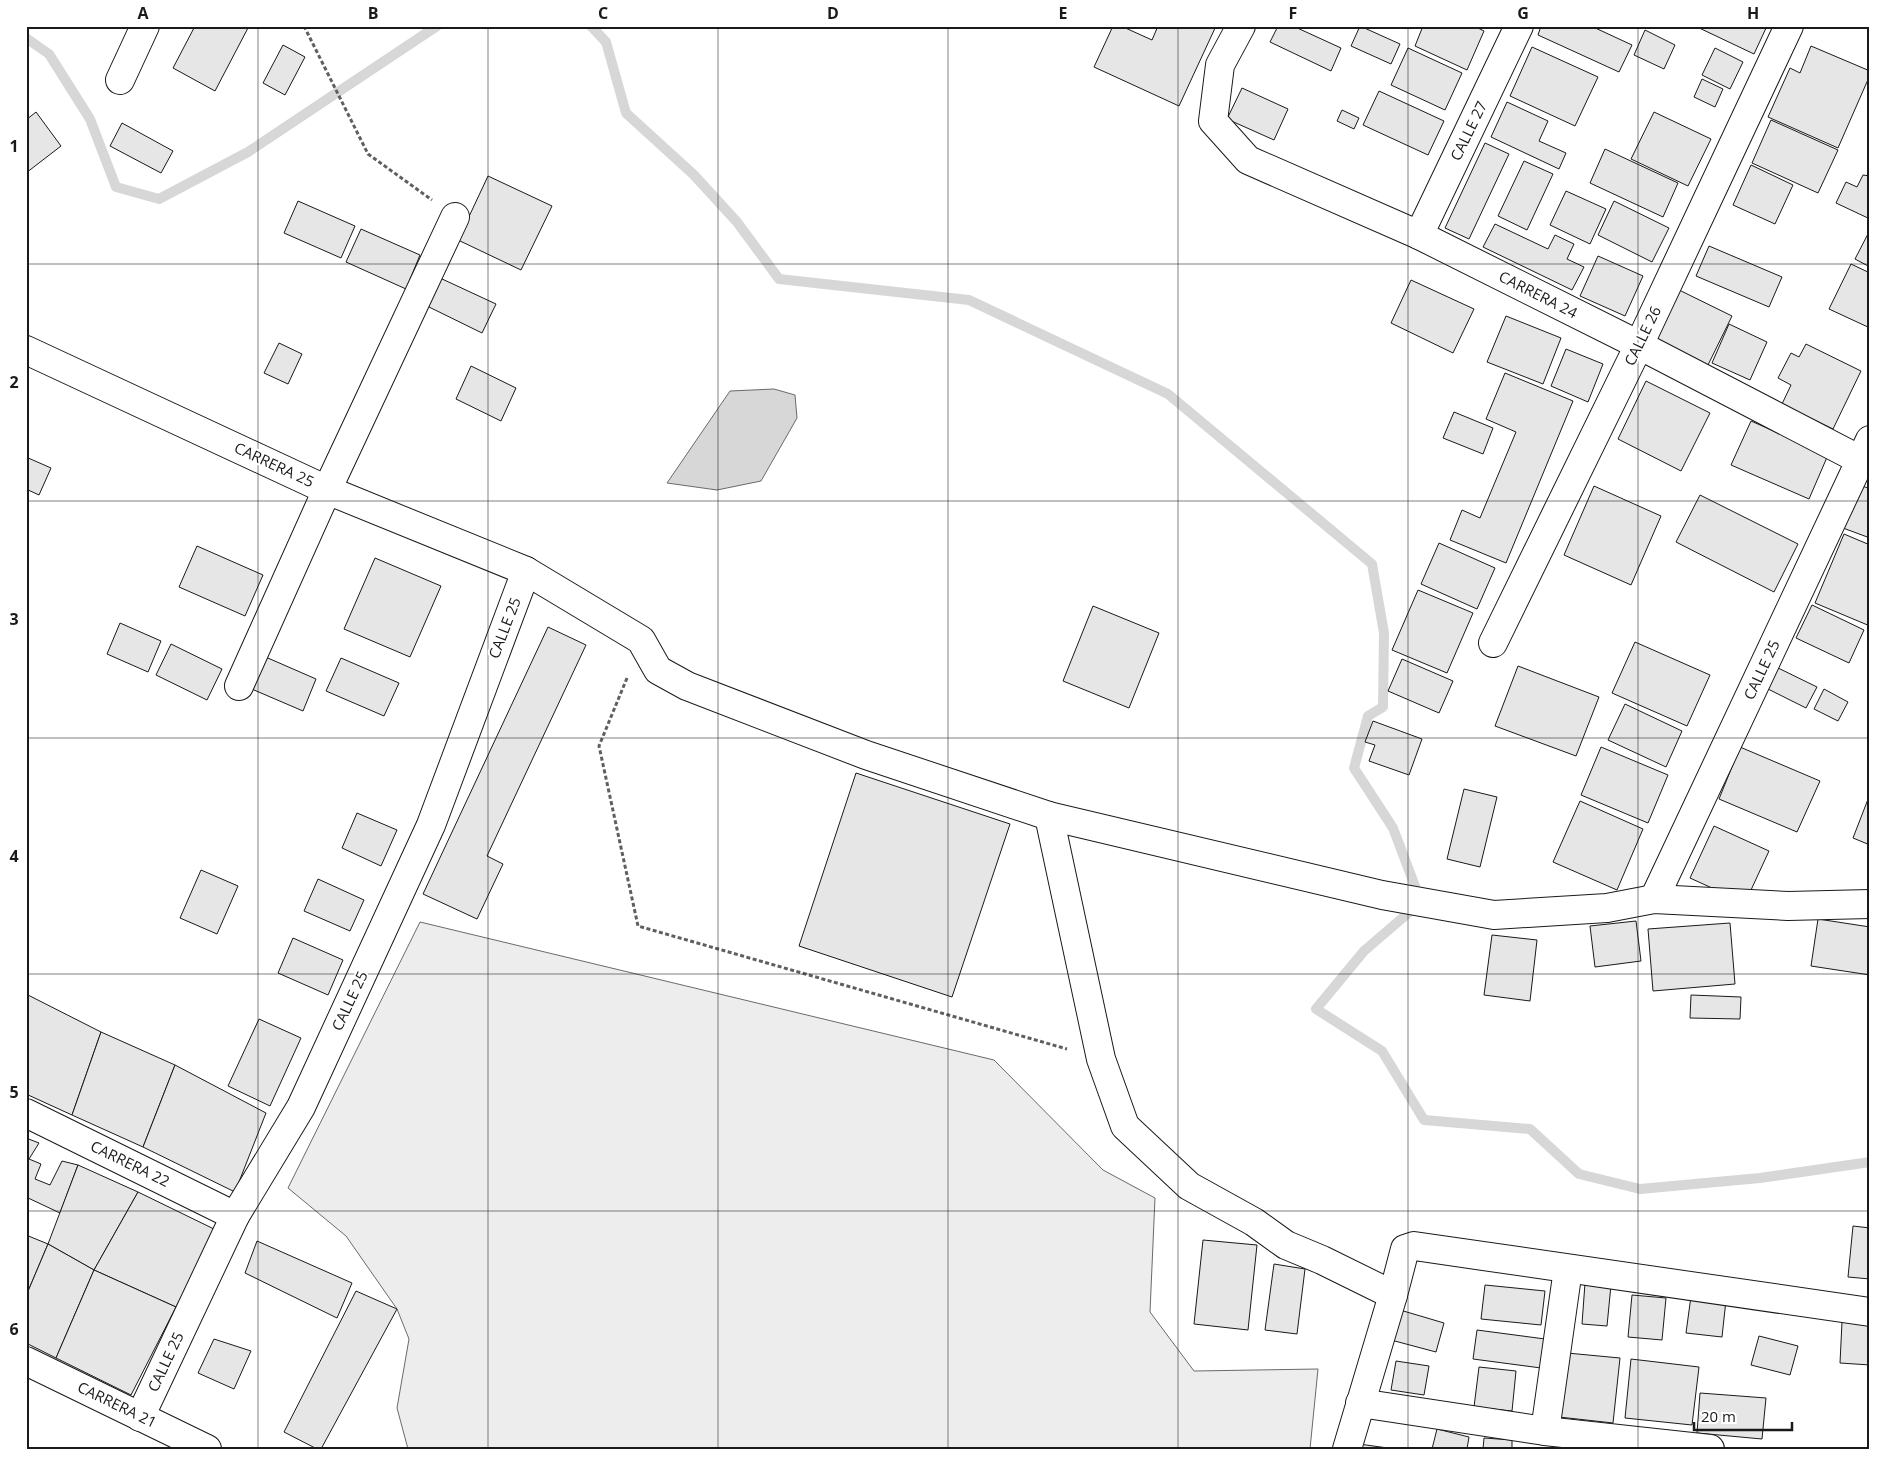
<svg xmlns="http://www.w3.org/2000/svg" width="1896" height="1475" viewBox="0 0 1896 1475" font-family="'Open Sans',sans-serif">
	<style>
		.built { fill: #ededed; stroke: #6a6a6a }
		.water { fill: #d7d7d7; stroke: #6a6a6a }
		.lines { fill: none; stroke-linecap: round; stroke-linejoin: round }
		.stream { stroke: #d7d7d7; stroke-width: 10 }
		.building { fill: #e6e6e6; stroke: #1a1a1a }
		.minor-casing { stroke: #1a1a1a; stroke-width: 30 }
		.tertiary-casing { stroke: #1a1a1a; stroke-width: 30 }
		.path { stroke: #5f5f5f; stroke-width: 3; stroke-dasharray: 4 2.5; stroke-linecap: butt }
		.minor { stroke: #fff; stroke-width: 28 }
		.tertiary { stroke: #fff; stroke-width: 28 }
		.grid { fill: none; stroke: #1a1a1a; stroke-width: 1; stroke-opacity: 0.55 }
		.labels { text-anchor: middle; stroke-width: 4; stroke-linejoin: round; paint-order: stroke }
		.street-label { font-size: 15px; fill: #1a1a1a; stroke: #fff }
		.neatline { fill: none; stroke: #1a1a1a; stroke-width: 2 }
		.grid-label { font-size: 16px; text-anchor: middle; font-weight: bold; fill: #1a1a1a }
	</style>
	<rect width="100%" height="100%" fill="#fff"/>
	<polygon class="built" points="420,922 994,1060 1103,1170 1155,1198 1150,1312 1194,1371 1318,1369 1310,1449 408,1449 397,1408 409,1339 397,1309 346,1236 288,1188"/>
	<polygon class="water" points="774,389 795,395 797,418 761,481 717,490 667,483 730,391"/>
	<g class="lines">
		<g class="stream">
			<polyline points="591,26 606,42 626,113 694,175 737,222 779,279 969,300 1168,394 1372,564 1384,633 1383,707 1368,716 1354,768 1393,828 1421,902 1364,951 1316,1009 1382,1051 1424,1120 1530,1129 1579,1174 1640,1189 1760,1178 1870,1162"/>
			<polyline points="26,38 49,54 90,119 116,187 159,199 248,152 437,26"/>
		</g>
	</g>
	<g class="building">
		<polygon points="195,26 249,26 215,91 173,68"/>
		<polygon points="1113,26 1121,26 1152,40 1158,26 1216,26 1179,106 1094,67"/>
		<polygon points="1278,26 1293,26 1341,48 1331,71 1270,42"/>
		<polygon points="1360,26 1400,44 1391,64 1351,46"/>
		<polygon points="1423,26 1474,26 1484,31 1467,70 1415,46"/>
		<polygon points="1541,26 1591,26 1632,45 1619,72 1538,35"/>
		<polygon points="1695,26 1767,26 1754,54"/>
		<polygon points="1645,30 1675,45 1664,69 1634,55"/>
		<polygon points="283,45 305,57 285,95 263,83"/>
		<polygon points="1811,46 1870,71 1870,75 1838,148 1768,117 1790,68 1800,73"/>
		<polygon points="1532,47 1598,77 1575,126 1510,96"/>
		<polygon points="1408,48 1462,73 1445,110 1391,85"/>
		<polygon points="1715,48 1743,62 1730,89 1702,75"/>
		<polygon points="1702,79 1723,89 1715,107 1694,97"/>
		<polygon points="1242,88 1288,109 1274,140 1227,119"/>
		<polygon points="1379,91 1444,121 1428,155 1363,125"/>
		<polygon points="1507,102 1548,121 1539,141 1566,153 1559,169 1491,137"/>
		<polygon points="1342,110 1359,118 1354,129 1337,121"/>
		<polygon points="36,112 61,146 26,173 26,120"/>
		<polygon points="1654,112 1711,139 1688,186 1631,159"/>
		<polygon points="1771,120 1838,150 1818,193 1752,163"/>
		<polygon points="122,123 173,151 161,173 110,146"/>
		<polygon points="1485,143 1509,154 1469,239 1445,228"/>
		<polygon points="1605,149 1678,183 1663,217 1590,183"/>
		<polygon points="1524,161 1553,174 1527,230 1498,216"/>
		<polygon points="1751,165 1793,185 1775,224 1733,205"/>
		<polygon points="1863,175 1870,176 1870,219 1836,203 1846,182 1857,187"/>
		<polygon points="488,176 552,206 521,270 458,240"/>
		<polygon points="1566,191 1606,209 1590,244 1550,225"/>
		<polygon points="298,201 355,226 341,258 284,233"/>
		<polygon points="1614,201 1669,228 1652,262 1598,235"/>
		<polygon points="1495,224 1548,249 1555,235 1574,244 1567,259 1584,267 1572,290 1483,247"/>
		<polygon points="361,229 420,255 406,289 346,262"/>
		<polygon points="1870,230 1870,267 1855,259"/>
		<polygon points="1709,246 1782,277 1769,307 1696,276"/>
		<polygon points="1598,256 1643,276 1625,316 1580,296"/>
		<polygon points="1851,264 1870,273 1870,328 1829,309"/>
		<polygon points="440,278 496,304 482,333 427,306"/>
		<polygon points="1411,280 1474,309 1453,353 1391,323"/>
		<polygon points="1677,289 1732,316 1707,367 1652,339"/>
		<polygon points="1506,316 1561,338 1543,384 1487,362"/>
		<polygon points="1729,324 1767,342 1750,380 1712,363"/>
		<polygon points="279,343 302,354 288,384 264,373"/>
		<polygon points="1806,344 1861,371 1833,429 1782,404 1791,385 1778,378 1791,353 1799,357"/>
		<polygon points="1566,349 1603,364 1588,402 1551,386"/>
		<polygon points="471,366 516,388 501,421 456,399"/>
		<polygon points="1505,373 1573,401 1506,563 1450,540 1462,510 1480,518 1516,432 1486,419"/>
		<polygon points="1646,381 1710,413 1681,471 1618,439"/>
		<polygon points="1454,412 1493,428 1483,454 1443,438"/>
		<polygon points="1751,421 1828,455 1809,499 1731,465"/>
		<polygon points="26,457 51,468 39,495 26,489"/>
		<polygon points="1860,485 1870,489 1870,538 1843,528"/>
		<polygon points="1594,486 1661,516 1631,585 1564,555"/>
		<polygon points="1700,495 1798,544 1774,592 1676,542"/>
		<polygon points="1844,534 1870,545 1870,626 1815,603"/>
		<polygon points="1439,543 1495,568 1477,609 1421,584"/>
		<polygon points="197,546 263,575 245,616 179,587"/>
		<polygon points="375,558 441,586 410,657 344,629"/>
		<polygon points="1418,590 1473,613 1447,673 1392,650"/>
		<polygon points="1812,605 1864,630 1849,663 1796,638"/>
		<polygon points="1093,606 1159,633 1129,708 1063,681"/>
		<polygon points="120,623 161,641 148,672 107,654"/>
		<polygon points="548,627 586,645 487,856 503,864 477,919 423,894"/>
		<polygon points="1635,642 1710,675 1687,726 1612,693"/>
		<polygon points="171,644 222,669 207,700 156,675"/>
		<polygon points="261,655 316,679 303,711 247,687"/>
		<polygon points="341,658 399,683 384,716 326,691"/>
		<polygon points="1402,659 1453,681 1439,713 1388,691"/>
		<polygon points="1518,666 1599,697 1576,756 1495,726"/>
		<polygon points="1774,666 1817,687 1806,708 1764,687"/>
		<polygon points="1824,689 1848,702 1838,721 1814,709"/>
		<polygon points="1625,704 1682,731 1666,767 1608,740"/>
		<polygon points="1373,721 1422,739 1409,775 1369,761 1375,745 1365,742"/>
		<polygon points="1601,747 1668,775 1648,823 1581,795"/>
		<polygon points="1740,747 1820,781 1797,832 1719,799"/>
		<polygon points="856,773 1010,824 952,997 799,946"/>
		<polygon points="1464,789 1497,797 1480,867 1447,859"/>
		<polygon points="1870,794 1870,845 1853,838"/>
		<polygon points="1580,801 1643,829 1617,890 1553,862"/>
		<polygon points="357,813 397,830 381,866 342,848"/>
		<polygon points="1714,826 1769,851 1745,903 1690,878"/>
		<polygon points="201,870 238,886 217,934 180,918"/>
		<polygon points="318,879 364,900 350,931 304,911"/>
		<polygon points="1818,919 1870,927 1870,975 1811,966"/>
		<polygon points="1636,921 1641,961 1595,967 1590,926"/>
		<polygon points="1730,923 1735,984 1653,991 1648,929"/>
		<polygon points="1492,935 1537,940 1530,1001 1484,995"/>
		<polygon points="293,938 343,960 328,995 278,973"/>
		<polygon points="26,994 101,1032 72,1115 26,1094"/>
		<polygon points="1691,995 1741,997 1740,1019 1690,1018"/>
		<polygon points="259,1019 301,1038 270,1106 228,1086"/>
		<polygon points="101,1032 175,1065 143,1147 72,1115"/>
		<polygon points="175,1065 266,1113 235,1192 143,1147"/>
		<polygon points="26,1138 39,1143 29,1159 41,1164 35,1179 50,1185 62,1161 78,1165 60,1213 26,1197"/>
		<polygon points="78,1165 138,1192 94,1270 48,1244"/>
		<polygon points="138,1192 216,1230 176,1307 94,1270"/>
		<polygon points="1853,1226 1870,1228 1870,1279 1848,1277"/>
		<polygon points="26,1235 48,1244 26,1296"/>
		<polygon points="1203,1240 1257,1245 1248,1330 1194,1324"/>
		<polygon points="257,1241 352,1283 337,1318 245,1273"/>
		<polygon points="48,1244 94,1270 56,1358 26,1343 26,1296"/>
		<polygon points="1274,1264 1305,1269 1297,1334 1265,1330"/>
		<polygon points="94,1270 176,1307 131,1395 56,1358"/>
		<polygon points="1585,1283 1611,1285 1607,1326 1582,1324"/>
		<polygon points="1485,1285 1545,1291 1541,1325 1481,1319"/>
		<polygon points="356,1291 397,1309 321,1449 317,1449 284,1432"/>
		<polygon points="1632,1295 1666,1298 1662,1340 1628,1337"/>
		<polygon points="1691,1296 1726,1300 1722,1337 1686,1333"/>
		<polygon points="1400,1310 1444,1323 1436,1352 1391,1340"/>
		<polygon points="1842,1322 1870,1323 1870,1365 1840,1363"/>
		<polygon points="1477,1330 1545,1339 1541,1368 1473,1359"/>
		<polygon points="1759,1336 1798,1346 1790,1375 1751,1365"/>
		<polygon points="214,1339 251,1351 234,1389 198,1373"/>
		<polygon points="1567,1353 1620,1358 1613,1423 1559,1417"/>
		<polygon points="1631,1359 1699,1367 1692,1425 1625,1418"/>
		<polygon points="1396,1361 1429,1366 1424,1395 1391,1390"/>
		<polygon points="1479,1367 1516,1371 1512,1411 1474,1407"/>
		<polygon points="1700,1393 1766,1398 1762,1439 1697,1433"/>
		<polygon points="1437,1429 1469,1437 1467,1449 1432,1449"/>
		<polygon points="1484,1438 1512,1440 1512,1449 1483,1449"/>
		<polygon points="1359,1444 1395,1449 1358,1449"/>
	</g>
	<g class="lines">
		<defs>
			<g id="minor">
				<polyline points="1241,26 1220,65 1213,121 1248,160 1419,235 1639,345 1870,465"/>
				<polyline points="120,80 145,26"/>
				<polyline points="1419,235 1519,26"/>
				<polyline points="26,350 327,490 526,571 641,640 658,670 687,686 866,755 1049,816 1382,895 1494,915 1607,908 1654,899 1788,906 1870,904"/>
				<polyline points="1493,643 1639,345 1789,26"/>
				<polyline points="239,686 327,490 455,217"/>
				<polyline points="1049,816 1101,1059 1125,1126 1189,1186 1254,1222 1286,1245 1322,1260 1393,1295"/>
				<polyline points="1654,899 1870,440"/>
				<polyline points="26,1113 235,1216"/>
				<polyline points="1360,1403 1545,1431 1710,1449"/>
				<polyline points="140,1417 235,1216 301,1107 431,825 526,571"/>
				<polyline points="1545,1431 1568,1269"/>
				<polyline points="1347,1449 1393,1295 1405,1249 1414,1246 1870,1312"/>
			</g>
			<polyline id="tertiary" points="26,1361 207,1449"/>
		</defs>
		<use href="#minor" class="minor-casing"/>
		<use href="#tertiary" class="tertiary-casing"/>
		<g class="path">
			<polyline points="304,26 368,154 432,200"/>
			<polyline points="627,678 599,746 638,926 1067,1049"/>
		</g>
		<use href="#minor" class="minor"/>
		<use href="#tertiary" class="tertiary"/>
	</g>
	<path class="grid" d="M258,26V1449M488,26V1449M718,26V1449M948,26V1449M1178,26V1449M1408,26V1449M1638,26V1449M26,264H1870M26,501H1870M26,738H1870M26,974H1870M26,1211H1870"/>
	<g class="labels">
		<g class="street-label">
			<text transform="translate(1469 131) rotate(-64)" y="5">CALLE 27</text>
			<text transform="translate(1538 295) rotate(27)" y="5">CARRERA 24</text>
			<text transform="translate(1643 336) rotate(-64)" y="5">CALLE 26</text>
			<text transform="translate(274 465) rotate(25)" y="5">CARRERA 25</text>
			<text transform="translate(505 628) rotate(-69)" y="5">CALLE 25</text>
			<text transform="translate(1762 670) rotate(-65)" y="5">CALLE 25</text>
			<text transform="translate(350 1001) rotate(-65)" y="5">CALLE 25</text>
			<text transform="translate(130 1164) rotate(26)" y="5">CARRERA 22</text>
			<text transform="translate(166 1362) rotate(-65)" y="5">CALLE 25</text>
			<text transform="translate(117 1405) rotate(26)" y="5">CARRERA 21</text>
		</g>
	</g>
	<rect width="1896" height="1475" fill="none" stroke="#ffffff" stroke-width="55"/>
	<path d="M1694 1422v8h98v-8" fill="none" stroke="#1a1a1a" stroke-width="2.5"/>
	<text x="1701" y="1422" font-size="15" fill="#1a1a1a" stroke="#ffffff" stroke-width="4" paint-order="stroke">20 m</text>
	<rect x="28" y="28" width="1840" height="1420" class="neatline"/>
	<g class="grid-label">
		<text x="143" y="19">A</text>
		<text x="373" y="19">B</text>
		<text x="603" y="19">C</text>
		<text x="833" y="19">D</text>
		<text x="1063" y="19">E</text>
		<text x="1293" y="19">F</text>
		<text x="1523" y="19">G</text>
		<text x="1753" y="19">H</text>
		<text x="14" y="152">1</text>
		<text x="14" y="388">2</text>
		<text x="14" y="625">3</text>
		<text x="14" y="862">4</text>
		<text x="14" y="1098">5</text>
		<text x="14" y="1335">6</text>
	</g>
</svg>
